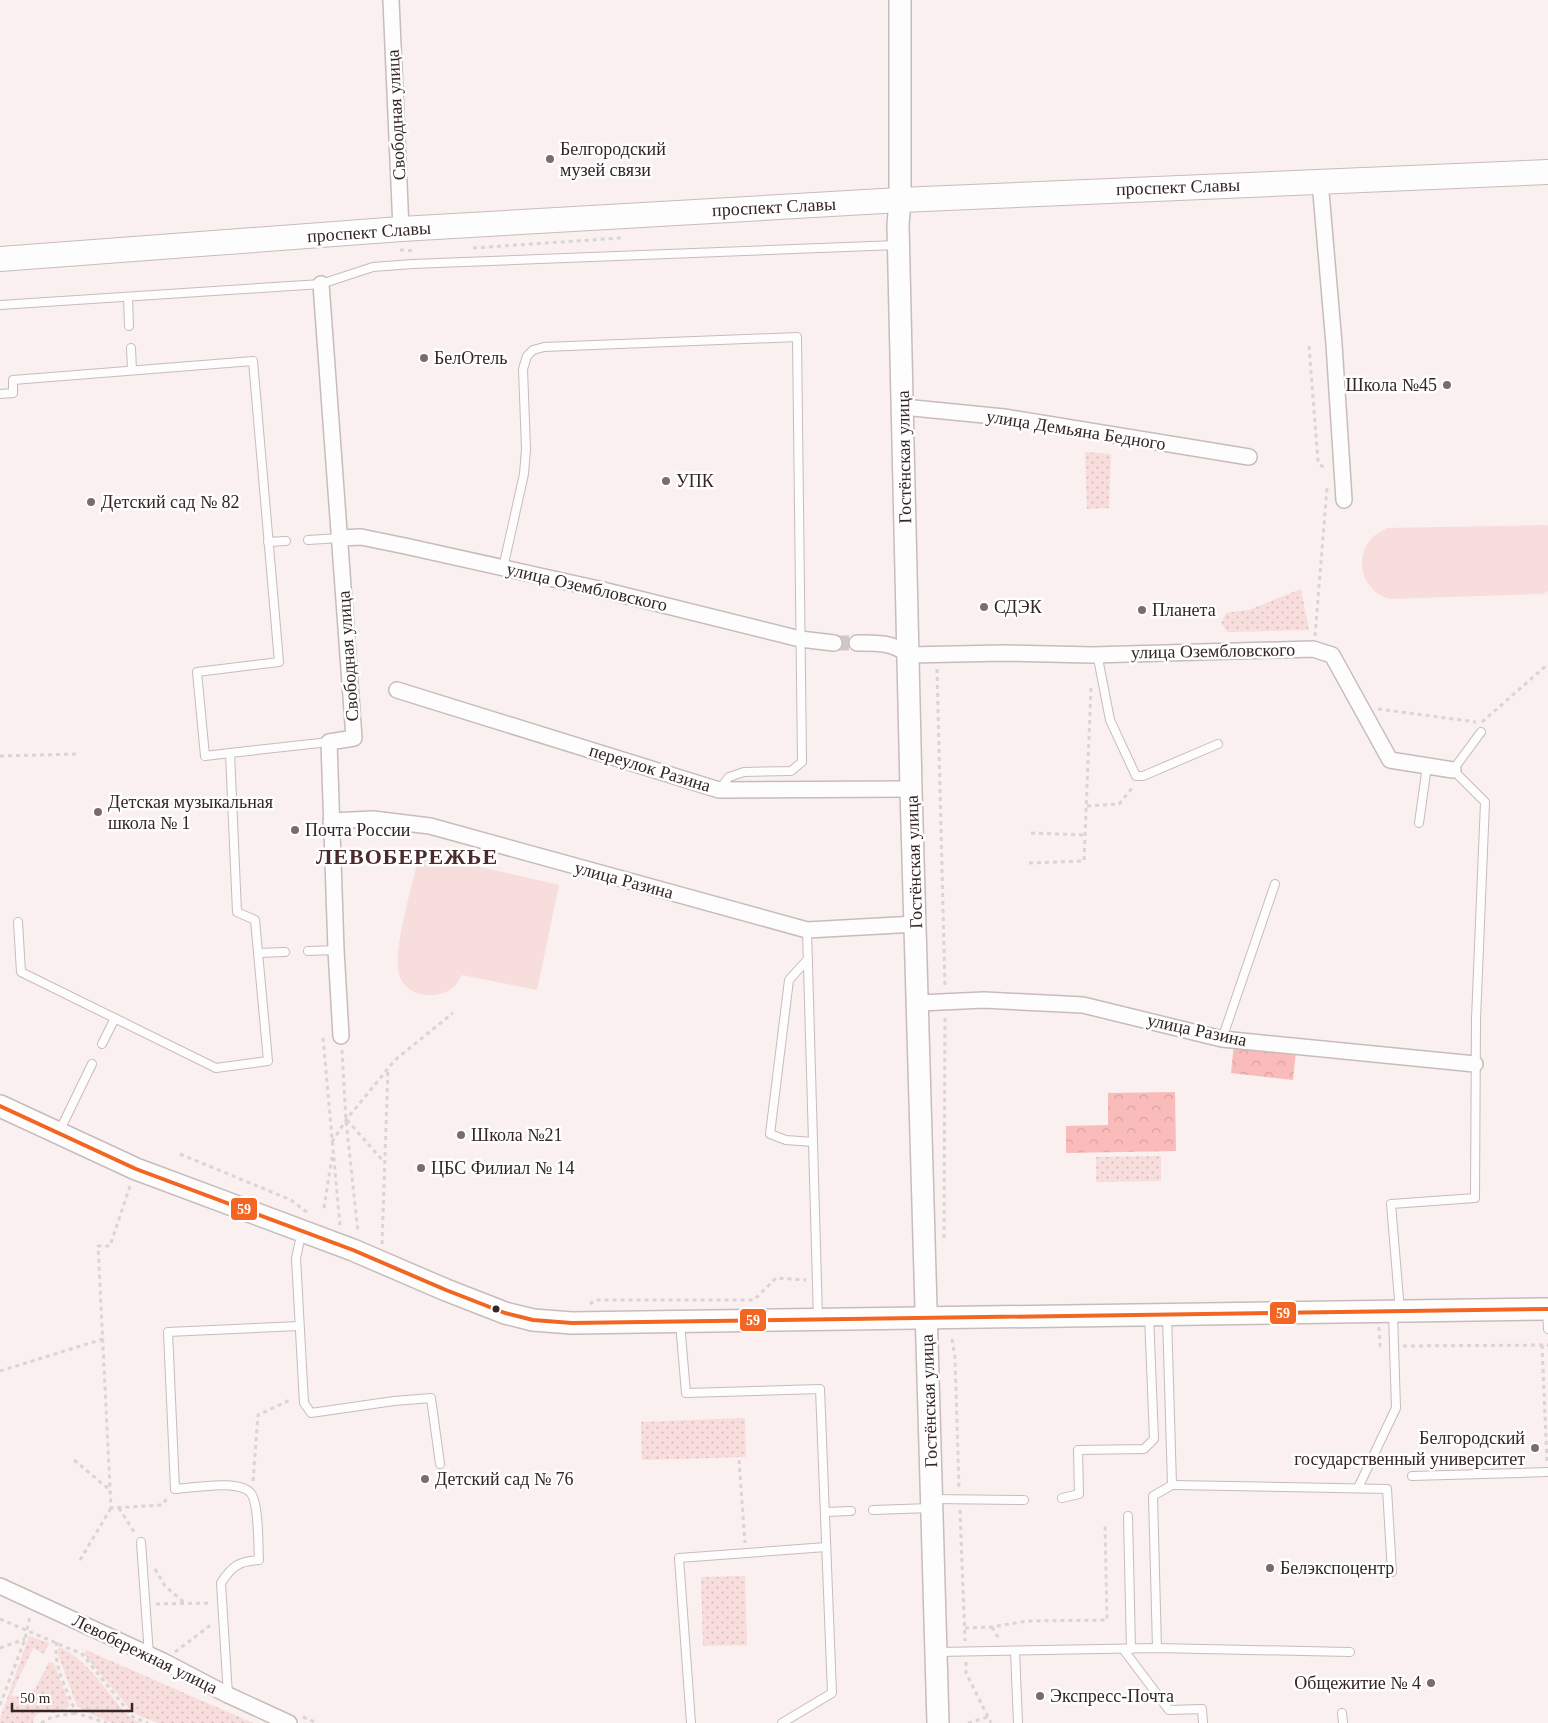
<svg xmlns="http://www.w3.org/2000/svg" width="1548" height="1723" viewBox="0 0 1548 1723" font-family="Georgia,serif">
	<style>
		.grass { fill: url(#grass-dots) }
		.forest { fill: url(#forest-crowns) }
		.garden { fill: #f7dddc }
		.lines { fill: none; stroke-linecap: round; stroke-linejoin: round }
		.street-tunnel { stroke: #d2c7c7; stroke-width: 15; stroke-dasharray: 15 8; stroke-linecap: butt }
		.lane-casing { stroke: #c8bcbb; stroke-width: 10 }
		.street-casing { stroke: #c8bcbb; stroke-width: 18 }
		.secondary-casing { stroke: #c8bcbb; stroke-width: 24 }
		.primary-casing { stroke: #c8bcbb; stroke-width: 26 }
		.path { stroke: #d9d5d5; stroke-width: 3; stroke-dasharray: 4 4; stroke-linecap: butt }
		.lane { stroke: #fefdfd; stroke-width: 8 }
		.street { stroke: #fefdfd; stroke-width: 15 }
		.secondary { stroke: #fefdfd; stroke-width: 21 }
		.primary { stroke: #fefdfd; stroke-width: 24 }
		.bus-1-casing { stroke: #fff; stroke-width: 8 }
		.bus-1 { stroke: #f26522; stroke-width: 4 }
		.poi-dot { fill: #7a6c6c; stroke: #fff; stroke-width: 2 }
		.bus-dot { fill: #352525; stroke: #fff; stroke-width: 2 }
		.labels { text-anchor: middle; stroke-width: 5; stroke-linejoin: round; paint-order: stroke }
		.street-label { font-size: 18px; fill: #352525; stroke: #fff }
		.poi-label { font-size: 18px; fill: #352525; stroke: #fff; text-anchor: start }
		.district-label { font-size: 22px; font-weight: bold; letter-spacing: 1px; fill: #4a2a2a; stroke: #fff }
		.line-badge { stroke: #fff; stroke-width: 2 }
		.badge-label { font-size: 14px; text-anchor: middle; font-weight: bold; fill: #fff }
	</style>
	<defs>
		<pattern id="grass-dots" width="8" height="8" patternUnits="userSpaceOnUse" patternTransform="scale(1.25)"><rect width="8" height="8" fill="#f7dddc"/><path d="M2 2h.1M6 6h.1" fill="none" stroke="#d4bebd" stroke-width="1.8" stroke-linecap="round"/></pattern>
		<pattern id="forest-crowns" width="20" height="18" patternUnits="userSpaceOnUse" patternTransform="scale(1.25)"><rect width="20" height="18" fill="#fabcbb"/><path d="M2 6a3 3 0 1 1 6 0M12 15a3 3 0 1 1 6 0" fill="none" stroke="#d7a1a1"/></pattern>
	</defs>
	<rect width="100%" height="100%" fill="#f9f0ef"/>
	<g class="grass">
		<polygon points="1085,452 1111,454 1109,508 1087,509"/>
		<polygon points="1301,589 1309,630 1227,632 1221,623 1226,613 1249,610"/>
		<polygon points="1161,1156 1161,1181 1096,1182 1096,1157"/>
		<polygon points="745,1418 746,1457 642,1460 641,1422"/>
		<polygon points="745,1576 747,1645 703,1646 701,1577"/>
		<path d="M29,1636L49,1643L44,1654L33,1648L11,1695L17,1697L35,1689L49,1662L54,1664L70,1705L64,1710L53,1713L48,1710C40,1712 34,1714 33,1723H0V1719Z"/>
		<path d="M59,1647C87,1659 105,1690 125,1712L132,1719L141,1723H112L84,1711L77,1706L58,1654Z"/>
		<polygon points="86,1650 253,1723 158,1723 137,1715 130,1709 84,1654"/>
	</g>
	<g class="forest">
		<polygon points="1234,1043 1296,1050 1293,1080 1231,1073"/>
		<polygon points="1175,1092 1176,1151 1066,1153 1066,1126 1108,1125 1108,1093"/>
	</g>
	<g class="garden">
		<path d="M1546,525L1548,526V591L1543,594L1389,599C1381,596 1375,593 1370,586C1358,572 1360,548 1374,536C1377,533 1383,531 1387,528Z"/>
		<path d="M420,853L559,885L537,990L462,975C456,988 447,994 432,995C418,996 403,989 399,974C392,952 414,878 420,853Z"/>
	</g>
	<g class="lines">
		<polyline class="street-tunnel" points="834,643 857,643"/>
		<defs>
			<g id="lane">
				<polyline points="128,297 129,326"/>
				<polyline points="0,305 321,284 373,267 412,264 897,245"/>
				<polyline points="131,348 132,370"/>
				<polyline points="0,394 13,393 13,380 253,361 279,662 197,672 205,756 230,753 237,912 255,920 268,1061 216,1068 21,972 18,922"/>
				<polyline points="308,540 340,538"/>
				<polyline points="268,542 286,541"/>
				<polyline points="503,568 524,474 526,449 523,369 527,356 533,350 544,347 797,337 802,762 791,771 744,772 729,777 719,790"/>
				<polyline points="1097,653 1110,720 1136,776 1143,776 1218,744"/>
				<polyline points="230,753 329,742"/>
				<polyline points="1419,823 1427,766"/>
				<polyline points="807,930 818,1319"/>
				<polyline points="308,951 336,950"/>
				<polyline points="258,953 285,952"/>
				<polyline points="808,959 789,980 770,1134 786,1140 813,1142"/>
				<polyline points="1222,1039 1275,884"/>
				<polyline points="102,1044 115,1018"/>
				<polyline points="59,1132 92,1064"/>
				<polyline points="302,1231 296,1258 304,1403 311,1413 394,1401 431,1398 440,1464"/>
				<polyline points="1400,1311 1391,1204 1475,1198 1476,1019 1485,802 1453,770 1481,732"/>
				<polyline points="1547,1311 1548,1329"/>
				<polyline points="680,1323 686,1393 820,1389 832,1693 782,1723"/>
				<polyline points="1412,1476 1548,1472"/>
				<polyline points="1172,1485 1387,1489 1392,1572"/>
				<polyline points="1358,1488 1396,1408 1393,1314"/>
				<polyline points="1062,1498 1079,1494 1078,1450 1144,1449 1154,1439 1149,1315"/>
				<polyline points="932,1499 1024,1500"/>
				<polyline points="873,1510 931,1508"/>
				<polyline points="825,1512 851,1511"/>
				<polyline points="1128,1516 1131,1649"/>
				<polyline points="141,1542 149,1655"/>
				<polyline points="1157,1648 1153,1496 1172,1485 1167,1316"/>
				<polyline points="1123,1649 1169,1710 1202,1709 1203,1723"/>
				<polyline points="1015,1651 1018,1723"/>
				<polyline points="938,1652 1157,1648 1350,1652"/>
				<path d="M228,1695L221,1583C232,1566 239,1561 259,1560C258,1544 259,1508 252,1495C243,1478 192,1488 175,1489L168,1332L299,1326"/>
				<polyline points="1342,1713 1343,1723"/>
				<polyline points="691,1723 679,1558 826,1547"/>
			</g>
			<g id="street">
				<polyline points="391,0 401,229"/>
				<polyline points="1320,181 1334,344 1344,500"/>
				<polyline points="321,284 354,738 329,742 336,950 341,1036"/>
				<polyline points="903,407 1004,417 1249,457"/>
				<polyline points="340,538 361,537 405,546 603,590 800,639 834,643"/>
				<path d="M857,643C878,643 891,642 909,655L1004,653L1092,655L1313,649L1332,655L1390,760L1453,770"/>
				<polyline points="397,690 719,790 911,789"/>
				<polyline points="331,821 373,819 430,826 807,930 916,924"/>
				<polyline points="919,1003 984,1000 1083,1005 1222,1039 1475,1064"/>
				<polyline points="0,1586 163,1661 228,1695 289,1723"/>
			</g>
			<g id="secondary">
				<polyline points="900,0 900,200 898,225 911,789 938,1723"/>
				<polyline points="0,1106 136,1169 353,1250 446,1290 505,1313 533,1320 572,1323 1548,1309"/>
			</g>
			<polyline id="primary" points="0,259 401,229 900,200 1548,172"/>
		</defs>
		<use href="#lane" class="lane-casing"/>
		<use href="#street" class="street-casing"/>
		<use href="#secondary" class="secondary-casing"/>
		<use href="#primary" class="primary-casing"/>
		<g class="path">
			<polyline points="473,248 621,238"/>
			<polyline points="400,250 414,251"/>
			<polyline points="1309,346 1318,461 1320,465 1327,469"/>
			<polyline points="1315,636 1327,488"/>
			<polyline points="937,669 945,988"/>
			<polyline points="1378,709 1476,722"/>
			<polyline points="1482,722 1548,664"/>
			<polyline points="0,756 78,754"/>
			<polyline points="1087,806 1119,804 1133,787"/>
			<polyline points="1031,833 1085,835"/>
			<polyline points="1029,863 1084,861 1091,688"/>
			<polyline points="323,1038 340,1226"/>
			<polyline points="342,1050 346,1120 358,1233"/>
			<polyline points="347,1120 384,1162"/>
			<polyline points="332,1142 346,1120 395,1060 453,1013"/>
			<polyline points="180,1154 291,1200 308,1213"/>
			<polyline points="130,1186 110,1246 98,1246 111,1508 162,1505 168,1497"/>
			<polyline points="324,1208 332,1157"/>
			<polyline points="944,1238 945,1017"/>
			<polyline points="382,1244 388,1069"/>
			<polyline points="590,1304 595,1300 754,1300 776,1278 806,1280"/>
			<polyline points="1379,1327 1380,1346 1385,1346"/>
			<polyline points="952,1339 955,1358 959,1488"/>
			<polyline points="1542,1345 1547,1462"/>
			<polyline points="1403,1346 1548,1345"/>
			<polyline points="0,1371 103,1339"/>
			<polyline points="74,1460 110,1490"/>
			<polyline points="739,1460 745,1543"/>
			<polyline points="253,1481 258,1415 292,1399"/>
			<polyline points="119,1508 136,1535"/>
			<polyline points="960,1510 965,1641"/>
			<polyline points="80,1560 111,1508"/>
			<polyline points="155,1569 165,1586 186,1604"/>
			<polyline points="156,1604 212,1603"/>
			<polyline points="0,1619 82,1654 133,1717 148,1723"/>
			<polyline points="992,1627 999,1639"/>
			<polyline points="965,1628 992,1627 1027,1621 1107,1620 1105,1523"/>
			<path d="M57,1642C52,1665 68,1692 76,1713L107,1723"/>
			<polyline points="0,1648 25,1639"/>
			<polyline points="175,1652 212,1624"/>
			<polyline points="966,1662 966,1673 991,1723"/>
			<polyline points="0,1705 25,1639 30,1616"/>
			<polyline points="303,1717 317,1723"/>
			<polyline points="41,1723 52,1717 76,1713"/>
			<polyline points="968,1723 988,1717"/>
		</g>
		<use href="#lane" class="lane"/>
		<use href="#street" class="street"/>
		<use href="#secondary" class="secondary"/>
		<use href="#primary" class="primary"/>
		<defs>
			<polyline id="bus-1" points="0,1106 136,1169 353,1250 446,1290 505,1313 533,1320 572,1323 1548,1309"/>
		</defs>
		<use href="#bus-1" class="bus-1-casing"/>
		<use href="#bus-1" class="bus-1"/>
	</g>
	<g class="poi-dot">
		<circle cx="550" cy="159" r="5"/>
		<circle cx="424" cy="358" r="5"/>
		<circle cx="1447" cy="385" r="5"/>
		<circle cx="666" cy="481" r="5"/>
		<circle cx="91" cy="502" r="5"/>
		<circle cx="984" cy="607" r="5"/>
		<circle cx="1142" cy="610" r="5"/>
		<circle cx="98" cy="812" r="5"/>
		<circle cx="295" cy="830" r="5"/>
		<circle cx="461" cy="1135" r="5"/>
		<circle cx="421" cy="1168" r="5"/>
		<circle cx="1535" cy="1448" r="5"/>
		<circle cx="425" cy="1479" r="5"/>
		<circle cx="1270" cy="1568" r="5"/>
		<circle cx="1431" cy="1683" r="5"/>
		<circle cx="1040" cy="1696" r="5"/>
	</g>
	<circle class="bus-dot" cx="496" cy="1309" r="4.5"/>
	<g class="labels">
		<g class="street-label">
			<text transform="translate(396 115) rotate(-93)" y="6">Свободная улица</text>
			<text transform="translate(1178 187) rotate(-2)" y="6">проспект Славы</text>
			<text transform="translate(774 207) rotate(-3)" y="6">проспект Славы</text>
			<text transform="translate(369 232) rotate(-4)" y="6">проспект Славы</text>
			<text transform="translate(1076 430) rotate(9)" y="6">улица Демьяна Бедного</text>
			<text transform="translate(904 457) rotate(-91)" y="6">Гостёнская улица</text>
			<text transform="translate(587 587) rotate(13)" y="6">улица Озембловского</text>
			<text transform="translate(1213 651) rotate(-1)" y="6">улица Озембловского</text>
			<text transform="translate(348 656) rotate(-94)" y="6">Свободная улица</text>
			<text transform="translate(650 768) rotate(17)" y="6">переулок Разина</text>
			<text transform="translate(914 862) rotate(-92)" y="6">Гостёнская улица</text>
			<text transform="translate(624 880) rotate(15)" y="6">улица Разина</text>
			<text transform="translate(1197 1030) rotate(12)" y="6">улица Разина</text>
			<text transform="translate(929 1401) rotate(-92)" y="6">Гостёнская улица</text>
			<text transform="translate(145 1654) rotate(26)" y="6">Левобережная улица</text>
		</g>
		<g class="poi-label">
			<text x="560" y="155">Белгородский<tspan x="560" dy="21">музей связи</tspan></text>
			<text x="434" y="364">БелОтель</text>
			<text x="1437" y="391" text-anchor="end">Школа №45</text>
			<text x="676" y="487">УПК</text>
			<text x="101" y="508">Детский сад № 82</text>
			<text x="994" y="613">СДЭК</text>
			<text x="1152" y="616">Планета</text>
			<text x="108" y="808">Детская музыкальная<tspan x="108" dy="21">школа № 1</tspan></text>
			<text x="305" y="836">Почта России</text>
			<text x="471" y="1141">Школа №21</text>
			<text x="431" y="1174">ЦБС Филиал № 14</text>
			<text x="1525" y="1444" text-anchor="end">Белгородский<tspan x="1525" dy="21">государственный университет</tspan></text>
			<text x="435" y="1485">Детский сад № 76</text>
			<text x="1280" y="1574">Белэкспоцентр</text>
			<text x="1421" y="1689" text-anchor="end">Общежитие № 4</text>
			<text x="1050" y="1702">Экспресс-Почта</text>
		</g>
		<g class="district-label">
			<text x="407" y="864">ЛЕВОБЕРЕЖЬЕ</text>
		</g>
	</g>
	<g class="line-badge">
		<rect x="230" y="1197" width="28" height="24" rx="5" fill="#f26522"/>
		<rect x="1269" y="1301" width="28" height="24" rx="5" fill="#f26522"/>
		<rect x="739" y="1308" width="28" height="24" rx="5" fill="#f26522"/>
	</g>
	<g class="badge-label">
		<text x="244" y="1214">59</text>
		<text x="1283" y="1318">59</text>
		<text x="753" y="1325">59</text>
	</g>
	<path d="M12 1703v8h120v-8" fill="none" stroke="#352525" stroke-width="2.5"/>
	<text x="20" y="1703" font-size="15" fill="#352525" stroke="#ffffff" stroke-width="4" paint-order="stroke">50 m</text>
</svg>
